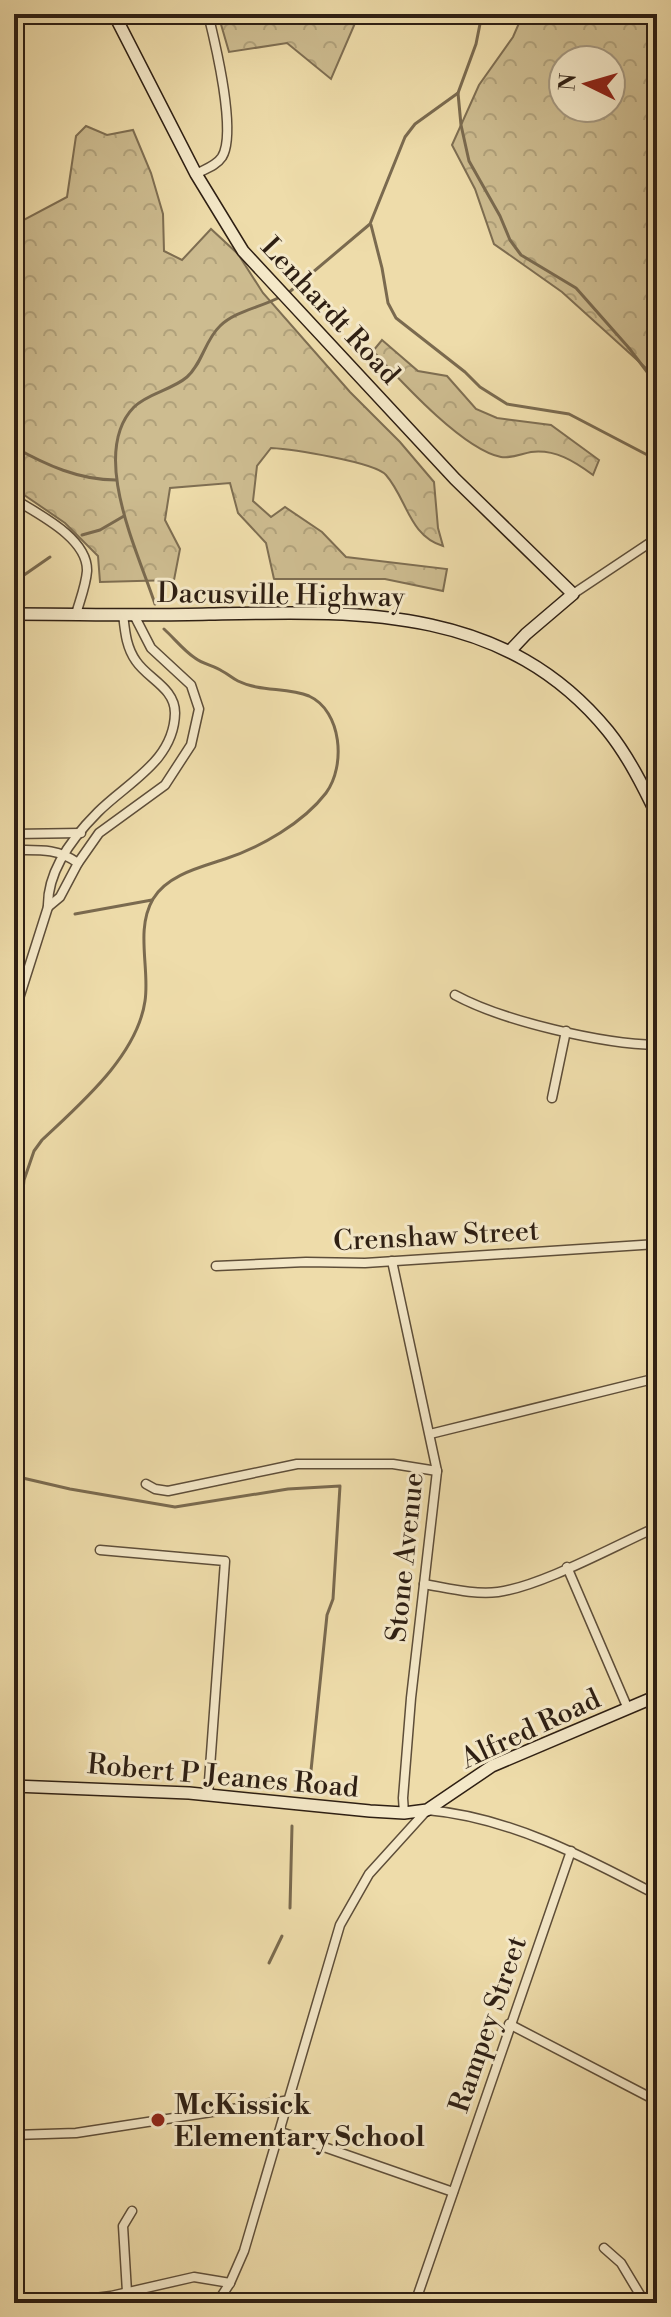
<svg xmlns="http://www.w3.org/2000/svg" width="671" height="2317" viewBox="0 0 671 2317" font-family="'Libre Bodoni',serif">
	<style>
		.forest { fill: url(#forest-crowns); stroke: #7e6e52; stroke-width: 2; fill-rule: evenodd }
		.lines { fill: none; stroke-linecap: round; stroke-linejoin: round }
		.stream { stroke: #7a6a4f; stroke-width: 3 }
		.street-casing { stroke: #5e4e39; stroke-width: 11 }
		.secondary-casing { stroke: #2e1f13; stroke-width: 14 }
		.street { stroke: #f4e8c8; stroke-width: 8 }
		.secondary { stroke: #f4e8c8; stroke-width: 11 }
		.poi-dot { fill: #8f2418; stroke: #f4e8c8; stroke-width: 3 }
		.labels { text-anchor: middle; stroke-width: 6; stroke-linejoin: round; paint-order: stroke }
		.street-label { font-size: 28px; fill: #2e1f13; stroke: #f4e8c8 }
		.poi-label { font-size: 28px; font-weight: bold; fill: #2e1f13; stroke: #f4e8c8; text-anchor: start }
	</style>
	<defs>
		<pattern id="forest-crowns" width="20" height="18" patternUnits="userSpaceOnUse" patternTransform="scale(2)"><rect width="20" height="18" fill="#cdbc90"/><path d="M2 6a3 3 0 1 1 6 0M12 15a3 3 0 1 1 6 0" fill="none" stroke="#b0a17b"/></pattern>
	</defs>
	<rect width="100%" height="100%" fill="#eedcaa"/>
	<filter id="stains"><feTurbulence type="fractalNoise" baseFrequency=".0025" numOctaves="4"/><feColorMatrix values="0 0 0 0 .2 0 0 0 0 .09 0 0 0 0 .02 0 0 0 .5 -.17"/></filter>
	<radialGradient id="worn" r=".72"><stop offset=".6" stop-color="#630" stop-opacity="0"/><stop offset="1" stop-color="#630" stop-opacity=".3"/></radialGradient>
	<g class="forest">
		<polygon points="218,14 359,14 331,79 287,43 229,52"/>
		<path d="M523,14H657V378L562,292L494,244L475,189L452,145L479,85L513,37ZM563,60H611V108H563Z"/>
		<path d="M86,126L107,135L133,130L151,173L163,214L164,251L182,260L211,229L238,254L263,293L350,392L400,442L434,482L438,528L443,546C409,536 407,499 386,475C375,462 291,449 271,448L257,466L253,501L271,517L285,507L322,532L346,557L447,569L443,591L385,579H274L266,543L238,513L230,483L170,488L165,520L180,549L174,580L100,582L98,556L65,523L14,488V225L67,197L76,136Z"/>
		<path d="M382,340L418,371L447,376L476,409L497,418L551,425L599,460L593,475C574,461 555,449 531,452C521,454 510,459 501,457C462,449 400,380 373,351Z"/>
	</g>
	<g class="lines">
		<g class="stream">
			<polyline points="482,14 476,44 458,93 461,125 469,161 500,216 510,240 521,255 576,288 629,348 657,385"/>
			<polyline points="371,225 382,268 388,303 396,318 465,372 480,387 507,404 569,414 657,460"/>
			<polyline points="287,294 370,224 405,137 415,124 458,93"/>
			<path d="M14,447C46,465 79,480 116,480"/>
			<polyline points="82,535 100,530 124,516"/>
			<polyline points="14,582 50,557"/>
			<path d="M155,604C138,552 89,453 134,407C148,393 172,390 187,377C202,364 205,340 220,326C235,311 262,307 280,297"/>
			<polyline points="75,914 152,900"/>
			<path d="M14,1315L23,1277L20,1220L24,1180L34,1151L42,1140C80,1104 137,1056 145,1001C150,969 135,930 153,899C167,875 201,867 225,859C261,847 303,823 326,793C346,766 342,711 309,696C287,687 260,692 238,681C232,678 228,674 222,671C214,666 203,664 195,658C184,651 174,638 164,629"/>
			<polyline points="14,1476 70,1489 175,1507 288,1489 340,1486 333,1599 327,1615 309,1790"/>
			<polyline points="290,1908 292,1826"/>
			<polyline points="269,1963 282,1936"/>
		</g>
		<defs>
			<g id="street">
				<path d="M196,174C205,169 216,166 222,157C237,133 215,42 208,14"/>
				<path d="M14,499C38,514 88,538 87,571C86,585 80,600 76,614"/>
				<polyline points="573,594 657,538"/>
				<polyline points="14,834 81,833"/>
				<path d="M14,850C39,850 57,848 78,863"/>
				<polyline points="48,907 60,897 78,863 99,833 165,785 191,745 199,709 191,685 151,648 134,615"/>
				<path d="M455,995C503,1021 602,1044 657,1045"/>
				<path d="M14,1014L48,907C47,871 74,836 98,812C128,782 174,761 175,713C175,688 148,679 136,661C126,647 125,631 123,614"/>
				<polyline points="552,1098 566,1031"/>
				<polyline points="392,1261 437,1471 411,1698 403,1798 404,1813"/>
				<polyline points="216,1266 306,1262 365,1263 657,1244"/>
				<polyline points="430,1434 657,1378"/>
				<polyline points="146,1484 155,1489 168,1491 297,1464 393,1464 437,1471"/>
				<polyline points="100,1550 225,1561 208,1795"/>
				<polyline points="567,1567 628,1709"/>
				<path d="M424,1584C448,1588 474,1595 498,1592C542,1586 614,1546 657,1527"/>
				<polyline points="509,2024 657,2101"/>
				<polyline points="281,2132 453,2192"/>
				<polyline points="14,2135 76,2133 290,2100"/>
				<polyline points="604,2248 621,2263 645,2303"/>
				<polyline points="127,2292 123,2226 132,2211"/>
				<polyline points="55,2303 111,2296 194,2277 230,2283"/>
				<path d="M217,2303L230,2283L244,2251L340,1925L369,1874L427,1810C509,1817 585,1857 657,1895"/>
				<polyline points="415,2303 571,1851"/>
			</g>
			<g id="secondary">
				<polyline points="114,14 196,174 243,251 455,479 573,594 526,634 510,651"/>
				<path d="M14,614C79,614 144,616 209,614C357,611 504,604 608,731C628,756 643,786 657,815"/>
				<polyline points="14,1786 189,1793 370,1811 404,1813 427,1810 492,1766 657,1696"/>
			</g>
		</defs>
		<use href="#street" class="street-casing"/>
		<use href="#secondary" class="secondary-casing"/>
		<use href="#street" class="street"/>
		<use href="#secondary" class="secondary"/>
	</g>
	<circle class="poi-dot" cx="158" cy="2120" r="8"/>
	<g class="labels">
		<g class="street-label">
			<text transform="translate(331 310) rotate(47)" y="10">Lenhardt Road</text>
			<text transform="translate(281 594) rotate(1)" y="10">Dacusville Highway</text>
			<text transform="translate(436 1235) rotate(-3)" y="10">Crenshaw Street</text>
			<text transform="translate(404 1557) rotate(-84)" y="10">Stone Avenue</text>
			<text transform="translate(530 1728) rotate(-25)" y="10">Alfred Road</text>
			<text transform="translate(223 1775) rotate(5)" y="10">Robert P Jeanes Road</text>
			<text transform="translate(487 2024) rotate(-71)" y="10">Rampey Street</text>
		</g>
		<g class="poi-label">
			<text x="174" y="2114">McKissick<tspan x="174" dy="32">Elementary School</tspan></text>
		</g>
	</g>
	<rect width="671" height="2317" fill="none" stroke="#eedcaa" stroke-width="48"/>
	<rect x="16" y="16" width="639" height="2285" fill="none" stroke="#2e1f13" stroke-width="4"/>
	<rect x="24" y="24" width="623" height="2269" fill="none" stroke="#2e1f13" stroke-width="2"/>
	<g transform="translate(587 84) rotate(275)"><circle r="38" fill="#f4e8c8" stroke="#a59880" stroke-width="2"/>
	<path d="M0-6L14 30L0 20L-14 30Z" fill="#8f2418"/>
	<text y="-12" font-size="22" font-weight="bold" text-anchor="middle" fill="#2e1f13">N</text>
	</g>
	<rect width="100%" height="100%" filter="url(#stains)"/>
	<rect width="100%" height="100%" fill="url(#worn)"/>
</svg>
